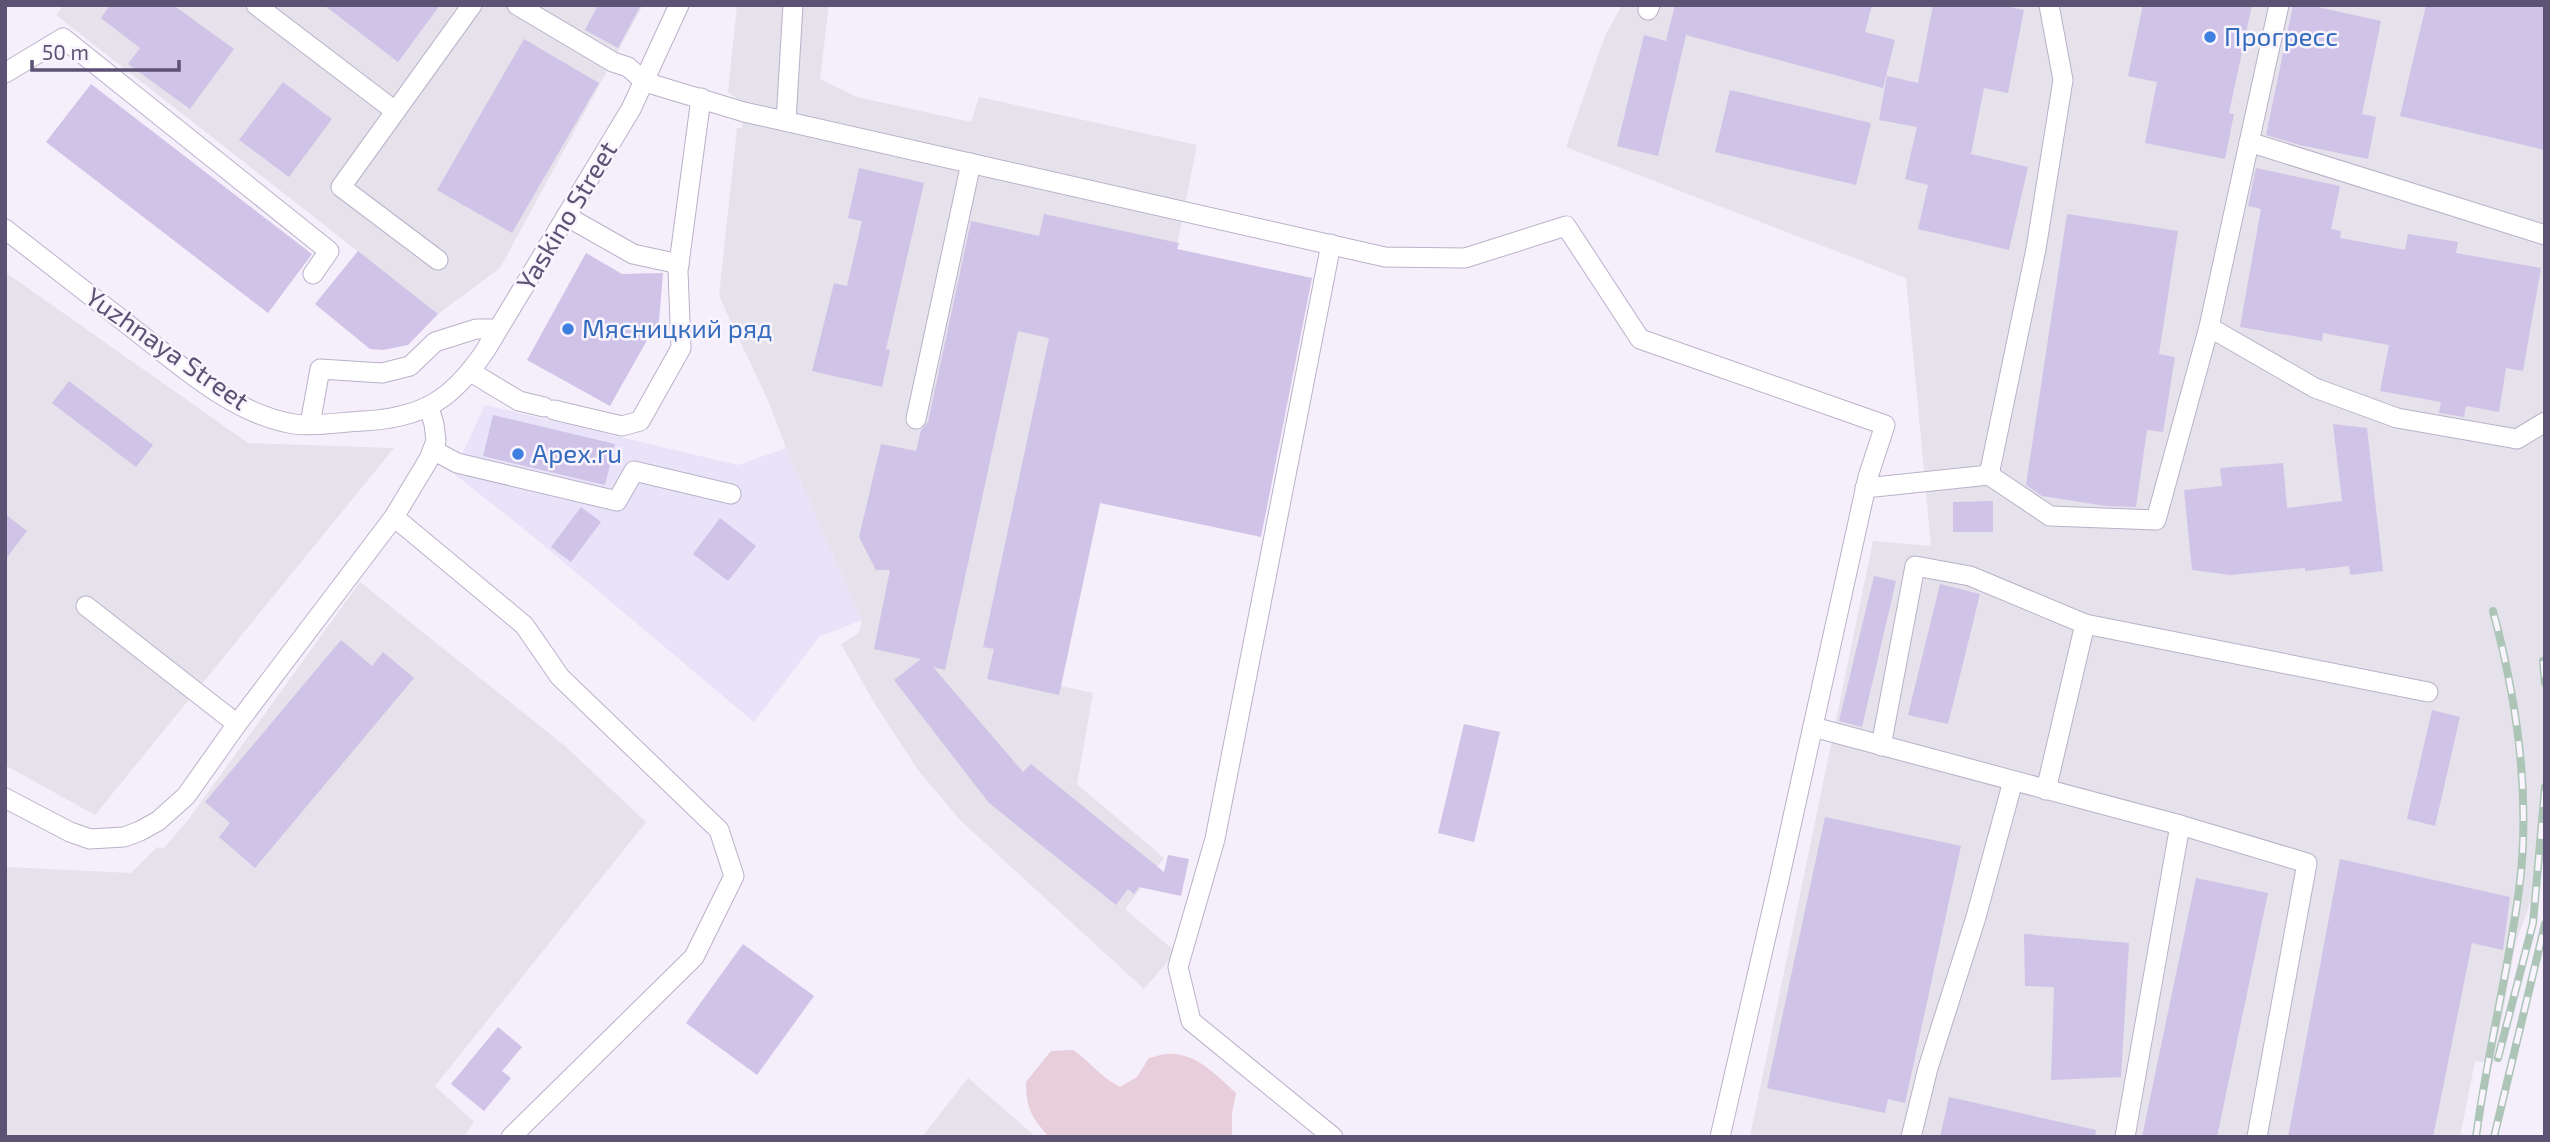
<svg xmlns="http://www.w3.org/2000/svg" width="2550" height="1142" viewBox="0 0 2550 1142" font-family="'Exo 2',sans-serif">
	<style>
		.commercial { fill: #e8e3f9 }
		.industrial { fill: #e5e2eb }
		.green { fill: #e8cdda }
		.building { fill: #cfc3e8 }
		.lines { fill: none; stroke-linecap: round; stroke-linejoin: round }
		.minor-casing { stroke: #bab1ca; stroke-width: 21 }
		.minor { stroke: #fff; stroke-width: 19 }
		.rail-casing { stroke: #acc5b7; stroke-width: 8 }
		.rail { stroke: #f9f4fd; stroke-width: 5; stroke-dasharray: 16; stroke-linecap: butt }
		.shop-dot { fill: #3f7fe0; stroke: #f9f4fd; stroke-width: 2.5 }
		.labels { text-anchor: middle; stroke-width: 5; stroke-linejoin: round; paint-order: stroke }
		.shop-label { font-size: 26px; fill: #366cbe; stroke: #f9f4fd; text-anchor: start }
		.street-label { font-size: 26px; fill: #5c5274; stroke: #f9f4fd }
	</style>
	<rect width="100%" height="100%" fill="#f5eefb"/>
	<polygon class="commercial" points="485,405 738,465 786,448 862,620 819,637 754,722 529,533 453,473"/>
	<g class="industrial">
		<polygon points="64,5 643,5 500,268 438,314 56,15"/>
		<polygon points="737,5 829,5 820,79 857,97 971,122 979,97 1197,145 1156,350 1134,346 1061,686 1093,693 1077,784 1164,858 1125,909 1176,952 1144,989 960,820 918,770 875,704 841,644 859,633 862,620 786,448 770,405 719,296 737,128 742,128 745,104 728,92"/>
		<polygon points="1622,5 2545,5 2545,850 2539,879 2516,942 2493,1064 2475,1061 2460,1137 1750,1137 1873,541 1931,546 1906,278 1566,147 1605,36"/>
		<polygon points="5,272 248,443 394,448 95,815 5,765"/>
		<polygon points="360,582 566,747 646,822 435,1086 474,1122 464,1137 5,1137 5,867 131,873 157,847 163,849 188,820"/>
		<polygon points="968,1078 1036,1137 922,1137"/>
	</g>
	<path class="green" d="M1073,1050C1092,1063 1100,1077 1120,1087L1137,1077L1149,1058C1156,1057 1164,1053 1171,1054C1198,1054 1218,1077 1236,1093L1232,1113V1134L1235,1137H1049C1032,1118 1026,1108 1026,1082L1051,1051Z"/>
	<g class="building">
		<polygon points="110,5 173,5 234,49 190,109 128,64 140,48 101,18"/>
		<polygon points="324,5 440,5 398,62"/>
		<polygon points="598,5 641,5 618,48 585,30"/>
		<polygon points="1675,5 1872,5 1865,32 1895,40 1883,88 1686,35 1658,156 1617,146 1644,35 1666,41"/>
		<polygon points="1933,5 2001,5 2024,10 2008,93 1984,88 1971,154 2028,167 2009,250 1918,229 1928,185 1905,179 1917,127 1879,120 1887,76 1918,83"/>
		<polygon points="2143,5 2252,5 2229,113 2234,114 2225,159 2145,143 2157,82 2128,76"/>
		<polygon points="2293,5 2308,5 2381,21 2362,114 2376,117 2368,159 2300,145 2266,135"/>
		<polygon points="2426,5 2545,5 2545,150 2400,116"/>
		<polygon points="524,39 599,83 512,233 437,190"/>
		<polygon points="283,82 332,119 289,177 239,140"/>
		<polygon points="91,84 312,254 268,313 46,142"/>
		<polygon points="1730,90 1871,123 1856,185 1715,152"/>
		<polygon points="859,168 924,183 886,349 890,350 882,387 812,371 834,283 847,286 862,221 848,218"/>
		<polygon points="2256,168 2340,186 2331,229 2341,231 2340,238 2405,250 2408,234 2458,242 2456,253 2541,268 2523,371 2506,368 2499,412 2466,406 2464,417 2439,413 2441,402 2380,391 2389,345 2323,333 2322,341 2240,327 2261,209 2248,206"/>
		<polygon points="1044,214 1179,243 1177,249 1312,278 1261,537 1100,503 1059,695 987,679 994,649 983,647 1049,338 1018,331 945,670 933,667 1023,772 1031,764 1164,872 1168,855 1189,859 1181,896 1139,887 1134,894 1128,889 1116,905 989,803 894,680 921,659 874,649 890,570 876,570 859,537 881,444 916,451 921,430 928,422 971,221 1039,236"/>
		<polygon points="2067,214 2178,231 2159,354 2175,357 2163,432 2147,430 2136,507 2106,506 2042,496 2026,485"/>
		<polygon points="358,251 438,314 408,345 383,350 370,349 315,304"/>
		<polygon points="586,253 622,274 663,273 658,333 651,333 610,406 527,360"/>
		<polygon points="69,381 153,445 136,467 52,403"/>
		<polygon points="493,415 615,444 605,485 483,456"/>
		<polygon points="2333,424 2367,428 2383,571 2350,575 2349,566 2305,571 2305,568 2230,575 2192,570 2184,490 2222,486 2220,468 2283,463 2287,508 2342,501"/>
		<polygon points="1993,501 1993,532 1953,532 1953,502"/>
		<polygon points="581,507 601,522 571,562 551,547"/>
		<polygon points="5,514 27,531 5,560"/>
		<polygon points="720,518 756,546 728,581 693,554"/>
		<polygon points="1874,576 1896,581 1862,727 1839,721"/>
		<polygon points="1940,584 1980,594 1948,724 1908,715"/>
		<polygon points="341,640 372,666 383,652 414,678 255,868 219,837 230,823 205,802"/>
		<polygon points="2432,710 2460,717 2435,826 2407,819"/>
		<polygon points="1464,724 1500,732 1474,842 1438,833"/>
		<polygon points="1825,817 1961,846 1905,1103 1888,1099 1885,1113 1767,1088"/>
		<polygon points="2340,859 2510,897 2503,950 2472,943 2433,1137 2288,1137"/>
		<polygon points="2196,878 2268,893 2217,1137 2142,1137"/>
		<polygon points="2024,934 2129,943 2121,1077 2051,1080 2054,987 2025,986"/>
		<polygon points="743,944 814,996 757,1075 686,1023"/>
		<polygon points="498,1027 522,1047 502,1071 511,1078 484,1111 451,1084"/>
		<polygon points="1949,1097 2096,1130 2095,1137 1940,1137"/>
	</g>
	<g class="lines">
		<defs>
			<g id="minor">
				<polyline points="256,5 395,111"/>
				<polyline points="517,5 613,62 628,67 645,82 744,112 1385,257 1465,258 1566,226 1640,339 1885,425 1868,477 1779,880 1720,1137"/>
				<polyline points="1648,10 1650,5"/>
				<polyline points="5,73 63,38 329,251 313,274"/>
				<polyline points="786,121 793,5"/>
				<polyline points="2249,142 2545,235"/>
				<polyline points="566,216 633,254 679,264"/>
				<path d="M5,229C47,262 89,294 131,327C179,364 232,414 294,424C315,427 341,422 363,421C422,418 452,400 485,351L631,109L679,5"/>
				<polyline points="1331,244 1215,839 1178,967 1191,1021 1333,1137"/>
				<polyline points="438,260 341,187 472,5"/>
				<polyline points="2209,327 2315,388 2397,418 2517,439 2545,422"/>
				<polyline points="471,372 519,401 544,407"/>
				<polyline points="554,410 622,426 640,421 681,348 678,271 701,98"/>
				<polyline points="916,419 971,163"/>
				<polyline points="310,424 320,369 382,373 410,366 435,342 476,329 498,329"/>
				<polyline points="433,450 457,463 617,501 634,471 731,494"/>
				<polyline points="1989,475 2050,516 2156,520 2209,327 2279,5"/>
				<polyline points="1865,488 1989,475 2036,249 2063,80 2049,5"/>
				<polyline points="394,517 524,625 560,677 719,830 734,876 694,957 511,1137"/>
				<polyline points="86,606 237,724"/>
				<polyline points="1813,727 2180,825"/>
				<polyline points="1881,746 1915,566 1970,576 2085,624"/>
				<polyline points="2046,790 2085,624 2428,692"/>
				<polyline points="5,798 70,832 90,839 124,837 140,831 158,821 186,796 237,724 394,517 429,459 436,441 434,424 429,408"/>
				<polyline points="1911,1137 1928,1068 1976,917 2013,781"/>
				<polyline points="2125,1137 2180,825 2307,863 2257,1137"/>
			</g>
		</defs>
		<use href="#minor" class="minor-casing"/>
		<use href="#minor" class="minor"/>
		<defs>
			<g id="rail">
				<polyline points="2543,661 2545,683"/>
				<polyline points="2498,1058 2533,923 2545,787"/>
				<path d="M2476,1137C2487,1054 2508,973 2519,890C2531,798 2517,700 2493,611"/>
				<polyline points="2494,1137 2545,924"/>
			</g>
		</defs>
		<use href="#rail" class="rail-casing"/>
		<use href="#rail" class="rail"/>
	</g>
	<g class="shop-dot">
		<circle cx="2210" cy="37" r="7"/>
		<circle cx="568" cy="329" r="7"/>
		<circle cx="518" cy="454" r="7"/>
	</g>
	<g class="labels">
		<g class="shop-label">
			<text x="2224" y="46">Прогресс</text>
			<text x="582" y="338">Мясницкий ряд</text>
			<text x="532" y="463">Apex.ru</text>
		</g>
		<g class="street-label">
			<text transform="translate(567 216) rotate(-59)" y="9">Yaskino Street</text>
			<text transform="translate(167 349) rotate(35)" y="9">Yuzhnaya Street</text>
		</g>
	</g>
	<rect width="2550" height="1142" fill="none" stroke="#5c5274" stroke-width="14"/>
	<path d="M32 60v10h147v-10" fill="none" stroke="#5c5274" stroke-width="3.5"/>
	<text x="42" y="60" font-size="21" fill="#5c5274" stroke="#f9f4fd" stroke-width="5" paint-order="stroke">50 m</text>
</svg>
